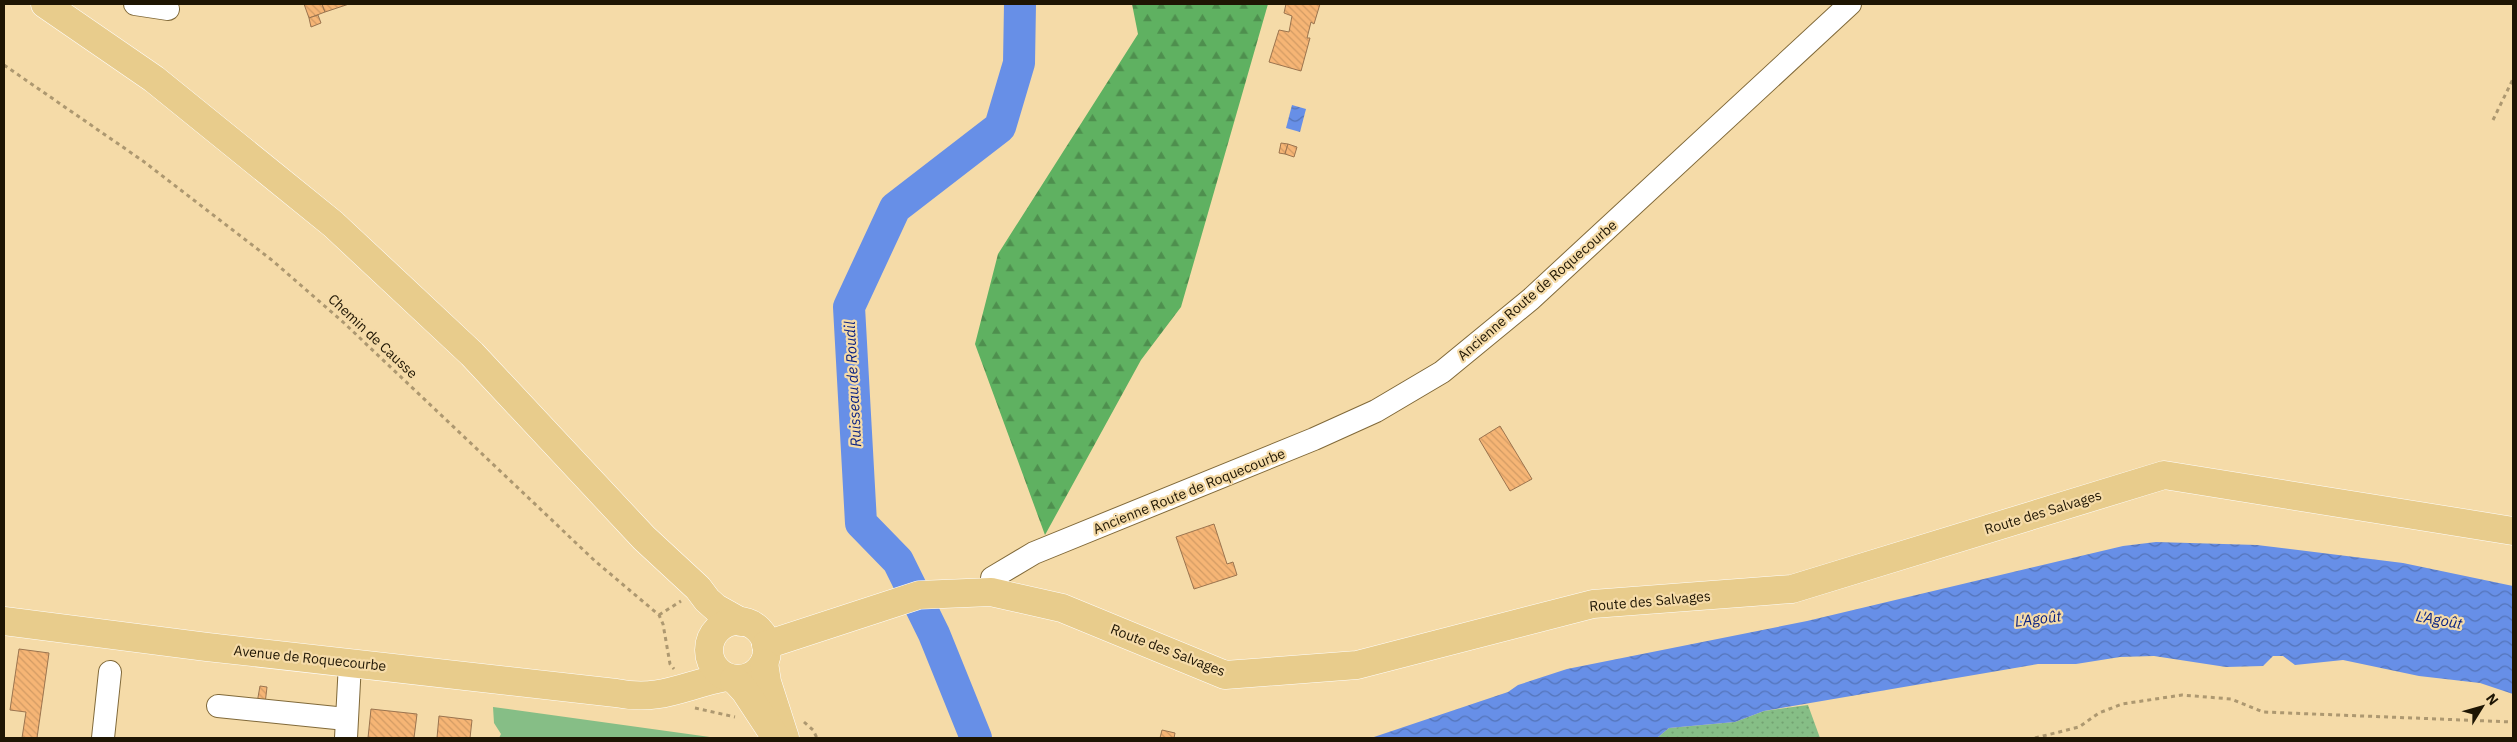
<svg xmlns="http://www.w3.org/2000/svg" width="2517" height="742" viewBox="0 0 2517 742" font-family="'IBM Plex Sans',sans-serif">
	<style>
		.green { fill: #86be86 }
		.forest { fill: url(#forest-firs) }
		.park { fill: url(#park-dots) }
		.water { fill: url(#water-waves) }
		.lines { fill: none; stroke-linecap: round; stroke-linejoin: round }
		.river { stroke: #678fe7; stroke-width: 32 }
		.building { fill: url(#building-back-hatch); stroke: #9b744f }
		.minor-casing { stroke: #806939; stroke-width: 24 }
		.major-casing { stroke: #fff; stroke-width: 29 }
		.path { stroke: #ad9870; stroke-width: 3; stroke-dasharray: 4 4; stroke-linecap: butt }
		.minor { stroke: #fff; stroke-width: 22 }
		.major { stroke: #e8cc8c; stroke-width: 28 }
		.labels { text-anchor: middle; stroke-width: 4.5; stroke-linejoin: round; paint-order: stroke }
		.street-label { font-size: 14px; fill: #1e1503; stroke: #f5dba8 }
		.water-label { font-size: 15px; font-style: italic; fill: #031c81; stroke: #f5dba8 }
	</style>
	<defs>
		<pattern id="forest-firs" width="22" height="20" patternUnits="userSpaceOnUse" patternTransform="scale(1.25)"><rect width="22" height="20" fill="#5fb161"/><path d="M5 1l3.5 6h-7zM16 11l3.5 6h-7z" fill="#4e8f4e"/></pattern>
		<pattern id="park-dots" width="8" height="8" patternUnits="userSpaceOnUse" patternTransform="scale(1.25)"><rect width="8" height="8" fill="#86be86"/><path d="M2 2h.1M6 6h.1" fill="none" stroke="#73a272" stroke-width="1.8" stroke-linecap="round"/></pattern>
		<pattern id="water-waves" width="16" height="10" patternUnits="userSpaceOnUse" patternTransform="scale(1.25)"><rect width="16" height="10" fill="#678fe7"/><path d="M0 5q4-4 8 0t8 0" fill="none" stroke="#5474b9"/></pattern>
		<pattern id="building-back-hatch" width="6" height="6" patternUnits="userSpaceOnUse" patternTransform="scale(1.25)"><rect width="6" height="6" fill="#f6b575"/><path d="M-1 5l2 2M0 0l6 6M5-1l2 2" fill="none" stroke="#d29b64"/></pattern>
	</defs>
	<rect width="100%" height="100%" fill="#f5dba8"/>
	<polygon class="green" points="493,707 717,738 499,738 501,734 494,723"/>
	<polygon class="forest" points="1132,4 1268,4 1181,307 1141,360 1045,535 975,344 998,254 1138,34"/>
	<polygon class="park" points="1808,705 1820,738 1657,738 1669,728 1735,722 1764,711"/>
	<g class="water">
		<polygon points="1292,105 1306,109 1300,132 1286,128"/>
		<polygon points="2156,542 2257,545 2403,563 2513,586 2513,694 2480,683 2419,676 2343,660 2295,665 2283,656 2273,656 2263,666 2226,667 2154,656 2120,657 2076,664 2038,664 1764,711 1735,722 1669,728 1657,738 1371,738 1508,692 1518,685 1567,669 1807,621 2123,546"/>
	</g>
	<g class="lines">
		<polyline class="river" points="976,738 934,634 898,561 861,523 849,307 895,208 1000,127 1019,63 1020,4"/>
	</g>
	<g class="building">
		<polygon points="304,4 322,4 325,12 309,18"/>
		<polygon points="322,4 349,4 325,12"/>
		<polygon points="1286,4 1320,4 1314,24 1311,22 1307,38 1310,38 1301,71 1269,62 1279,30 1289,32 1292,16 1284,13"/>
		<polygon points="318,15 321,23 311,27 309,18"/>
		<polygon points="1281,143 1288,144 1285,154 1279,153"/>
		<polygon points="1288,144 1297,147 1294,157 1285,154"/>
		<polygon points="1500,426 1532,479 1510,491 1479,439"/>
		<polygon points="1214,524 1227,564 1233,562 1237,575 1194,589 1176,537"/>
		<polygon points="19,649 49,653 37,738 22,738 26,712 10,710"/>
		<polygon points="260,686 267,687 265,704 257,703"/>
		<polygon points="371,709 417,714 414,738 368,738"/>
		<polygon points="439,716 472,720 470,738 437,738"/>
		<polygon points="1162,730 1175,733 1174,738 1160,738"/>
	</g>
	<g class="lines">
		<defs>
			<g id="minor">
				<polyline points="135,4 168,9"/>
				<polyline points="991,592 992,578 1034,553 1314,439 1376,411 1442,372 1531,299 1850,4"/>
				<polyline points="218,706 346,719"/>
				<polyline points="103,738 110,672"/>
				<polyline points="346,738 350,663"/>
			</g>
			<g id="major">
				<polyline points="45,4 154,79 333,224 472,354 644,538 698,588 707,600 716,608 741,622"/>
				<path d="M4,621L207,647L616,693C661,702 684,685 726,677"/>
				<circle cx="738" cy="650" r="29"/>
				<polyline points="766,645 919,595 991,592 1062,608 1225,675 1357,665 1593,604 1792,589 2164,475 2513,531"/>
				<polyline points="764,663 767,682 785,738"/>
				<polyline points="734,679 745,691 776,738"/>
			</g>
		</defs>
		<use href="#minor" class="minor-casing"/>
		<use href="#major" class="major-casing"/>
		<g class="path">
			<polyline points="4,65 143,161 273,261 343,322 595,561 659,615 663,624 670,664 674,669"/>
			<polyline points="2493,120 2513,79"/>
			<polyline points="659,615 681,601"/>
			<polyline points="695,708 735,717"/>
			<polyline points="804,722 813,730 817,738"/>
			<polyline points="2035,738 2079,727 2099,713 2122,704 2182,695 2231,699 2263,712 2513,722"/>
		</g>
		<use href="#minor" class="minor"/>
		<use href="#major" class="major"/>
	</g>
	<g class="labels">
		<g class="street-label">
			<text transform="translate(1537 290) rotate(-41)" y="5">Ancienne Route de Roquecourbe</text>
			<text transform="translate(373 336) rotate(43)" y="5">Chemin de Causse</text>
			<text transform="translate(1189 491) rotate(-22)" y="5">Ancienne Route de Roquecourbe</text>
			<text transform="translate(2043 512) rotate(-17)" y="5">Route des Salvages</text>
			<text transform="translate(1650 601) rotate(-5)" y="5">Route des Salvages</text>
			<text transform="translate(1168 650) rotate(21)" y="5">Route des Salvages</text>
			<text transform="translate(310 658) rotate(6)" y="5">Avenue de Roquecourbe</text>
		</g>
		<g class="water-label">
			<text transform="translate(853 384) rotate(-93)" y="5">Ruisseau de Roudil</text>
			<text transform="translate(2038 619) rotate(-7)" y="5">L'Agoût</text>
			<text transform="translate(2439 620) rotate(10)" y="5">L'Agoût</text>
		</g>
	</g>
	<rect width="2517" height="742" fill="none" stroke="#1e1503" stroke-width="10"/>
	<g transform="translate(2482 707) rotate(53)" stroke="#f5dba8" stroke-width="4" paint-order="stroke">
	<path d="M0-4L9 19L0 12L-9 19Z" fill="#1e1503"/>
	<text y="-8" font-size="14" font-weight="bold" text-anchor="middle" fill="#1e1503">N</text>
	</g>
</svg>
